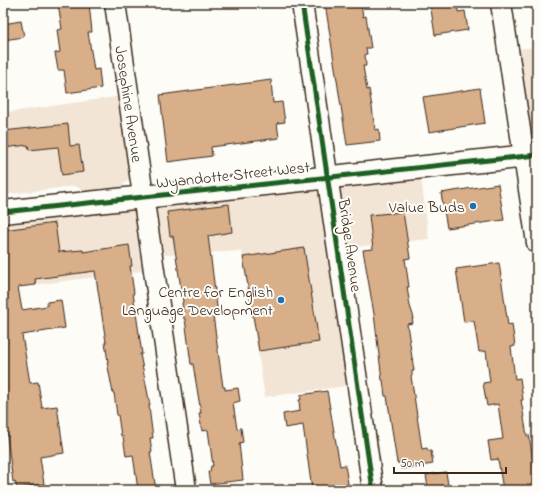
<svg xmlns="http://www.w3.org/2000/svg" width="540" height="493" viewBox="0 0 540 493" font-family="'Indie Flower',sans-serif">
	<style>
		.built { fill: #f2e5d6 }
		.building { fill: #d8af89; stroke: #3b2a1e }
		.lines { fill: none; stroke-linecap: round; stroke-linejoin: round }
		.minor-casing { stroke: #3b2a1e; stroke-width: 23 }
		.major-casing { stroke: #3b2a1e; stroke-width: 25 }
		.minor { stroke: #fdfcf7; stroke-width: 20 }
		.major { stroke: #fdfcf7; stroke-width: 22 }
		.cycleway-casing { stroke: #fdfcf7; stroke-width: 8 }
		.cycleway { stroke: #1b5e20; stroke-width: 5 }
		.poi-dot { fill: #1f6fb2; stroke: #fdfcf7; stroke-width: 1.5 }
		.labels { text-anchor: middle; stroke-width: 4; stroke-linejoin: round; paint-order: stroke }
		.street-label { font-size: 16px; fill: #3b2a1e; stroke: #fdfcf7 }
		.poi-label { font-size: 16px; fill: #3b2a1e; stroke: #fdfcf7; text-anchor: end }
	</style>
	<rect width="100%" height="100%" fill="#fdfcf7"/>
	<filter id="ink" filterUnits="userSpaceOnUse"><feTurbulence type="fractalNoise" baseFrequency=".025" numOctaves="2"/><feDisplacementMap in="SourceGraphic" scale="8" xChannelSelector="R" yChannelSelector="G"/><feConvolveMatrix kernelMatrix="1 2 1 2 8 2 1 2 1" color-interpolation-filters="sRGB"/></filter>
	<g filter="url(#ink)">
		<g class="built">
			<polygon points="537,47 537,137 530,125 518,49"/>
			<polygon points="122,96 132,169 129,180 119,188 86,192 75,186 3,195 3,113"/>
			<polygon points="421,178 429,239 345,248 337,196 341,186"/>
			<polygon points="311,189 320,195 353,385 265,397 242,251 164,255 164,268 3,289 3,222"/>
		</g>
		<g class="building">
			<polygon points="58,3 89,3 92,32 88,32 94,70 99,69 101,88 67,93 64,70 58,70 55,53 60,52 57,30 62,29"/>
			<polygon points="325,3 361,3 363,17 366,16 371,48 366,48 367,54 365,54 366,66 363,66 367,90 369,89 372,107 375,130 379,129 380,141 347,145"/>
			<polygon points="430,3 457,3 458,12 465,11 468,30 435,35"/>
			<polygon points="21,21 24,37 3,40 3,24"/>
			<polygon points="271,80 273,103 282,102 285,122 277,123 279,138 211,147 212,156 168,162 160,95"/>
			<polygon points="480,88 485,123 429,132 423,97"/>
			<polygon points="68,124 70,146 79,145 83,172 62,175 58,147 29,150 28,145 3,148 3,131"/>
			<polygon points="498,184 504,220 447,228 441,193"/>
			<polygon points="229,204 232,232 208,236 218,314 213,315 223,387 225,387 225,390 238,388 240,401 233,403 237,429 241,428 243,442 239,443 243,480 210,484 208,472 210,472 211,466 213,466 208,430 202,431 199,413 201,413 193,364 191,364 185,319 184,319 182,303 183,302 173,236 170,236 167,212"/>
			<polygon points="403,212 410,258 405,259 409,287 407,287 410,306 414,318 412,318 413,323 407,324 414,371 412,371 412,375 411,376 422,449 427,448 428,451 431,451 433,464 401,469 400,463 397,463 387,396 385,396 383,380 382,380 374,314 363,250 373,249 369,215"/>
			<polygon points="55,223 59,252 83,250 83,252 129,245 132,266 130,266 134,293 133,293 142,354 140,354 150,405 149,405 150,415 153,438 150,438 152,452 150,452 156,490 138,490 133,455 126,456 123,436 121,436 118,415 117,415 114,393 113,393 107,362 108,362 105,342 106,342 95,271 35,279 36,285 18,287 22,310 47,306 47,302 61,300 65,328 22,335 30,383 38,382 42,408 57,406 64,453 40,457 44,484 17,488 15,481 13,482 6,429 5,429 3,419 3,230"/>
			<polygon points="304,248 319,342 259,351 243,257"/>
			<polygon points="499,263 508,325 512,324 515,346 511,347 515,379 520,378 523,400 521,400 527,436 529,435 536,480 534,481 535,490 503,490 498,459 491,460 488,441 503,439 498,404 487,406 483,383 490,382 486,351 479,352 474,321 464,322 456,269"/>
			<polygon points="327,391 340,466 345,465 349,490 312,490 303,425 285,428 283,414 300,411 299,400 301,400 300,395"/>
			<polygon points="446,472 448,485 428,488 426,475"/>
		</g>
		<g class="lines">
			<defs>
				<g id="minor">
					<path id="s1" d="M115,3L186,490"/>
					<polyline points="302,3 373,490"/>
					<polyline points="501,3 537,243"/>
				</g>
				<polyline id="major" points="3,212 537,155"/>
			</defs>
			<use href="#minor" class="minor-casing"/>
			<use href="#major" class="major-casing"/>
			<use href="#minor" class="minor"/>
			<use href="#major" class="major"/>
			<defs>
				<g id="cycleway">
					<polyline points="302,3 373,490"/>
					<polyline points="3,212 537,155"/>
				</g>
			</defs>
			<use href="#cycleway" class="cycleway-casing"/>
			<use href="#cycleway" class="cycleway"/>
		</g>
	</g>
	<g class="poi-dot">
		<circle cx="473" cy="206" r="4"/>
		<circle cx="281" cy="300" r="4"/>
	</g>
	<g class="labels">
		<g class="street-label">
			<text dy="6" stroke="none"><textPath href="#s1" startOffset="102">Josephine Avenue</textPath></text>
			<text transform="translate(233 174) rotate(-6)" y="6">Wyandotte Street West</text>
			<text transform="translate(351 245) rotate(82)" y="6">Bridge Avenue</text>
		</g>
		<g class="poi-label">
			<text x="465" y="212">Value Buds</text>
			<text x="273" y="297">Centre for English<tspan x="273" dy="18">Language Development</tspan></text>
		</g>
	</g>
	<rect width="540" height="493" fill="none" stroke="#fdfcf7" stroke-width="16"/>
	<rect x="8" y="8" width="524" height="477" fill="none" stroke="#3b2a1e" stroke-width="1.5" filter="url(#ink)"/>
	<path d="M394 467v6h112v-6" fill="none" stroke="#3b2a1e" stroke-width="2"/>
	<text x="400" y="467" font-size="12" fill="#3b2a1e" stroke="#fdfcf7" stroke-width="3" paint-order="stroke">50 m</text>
</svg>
